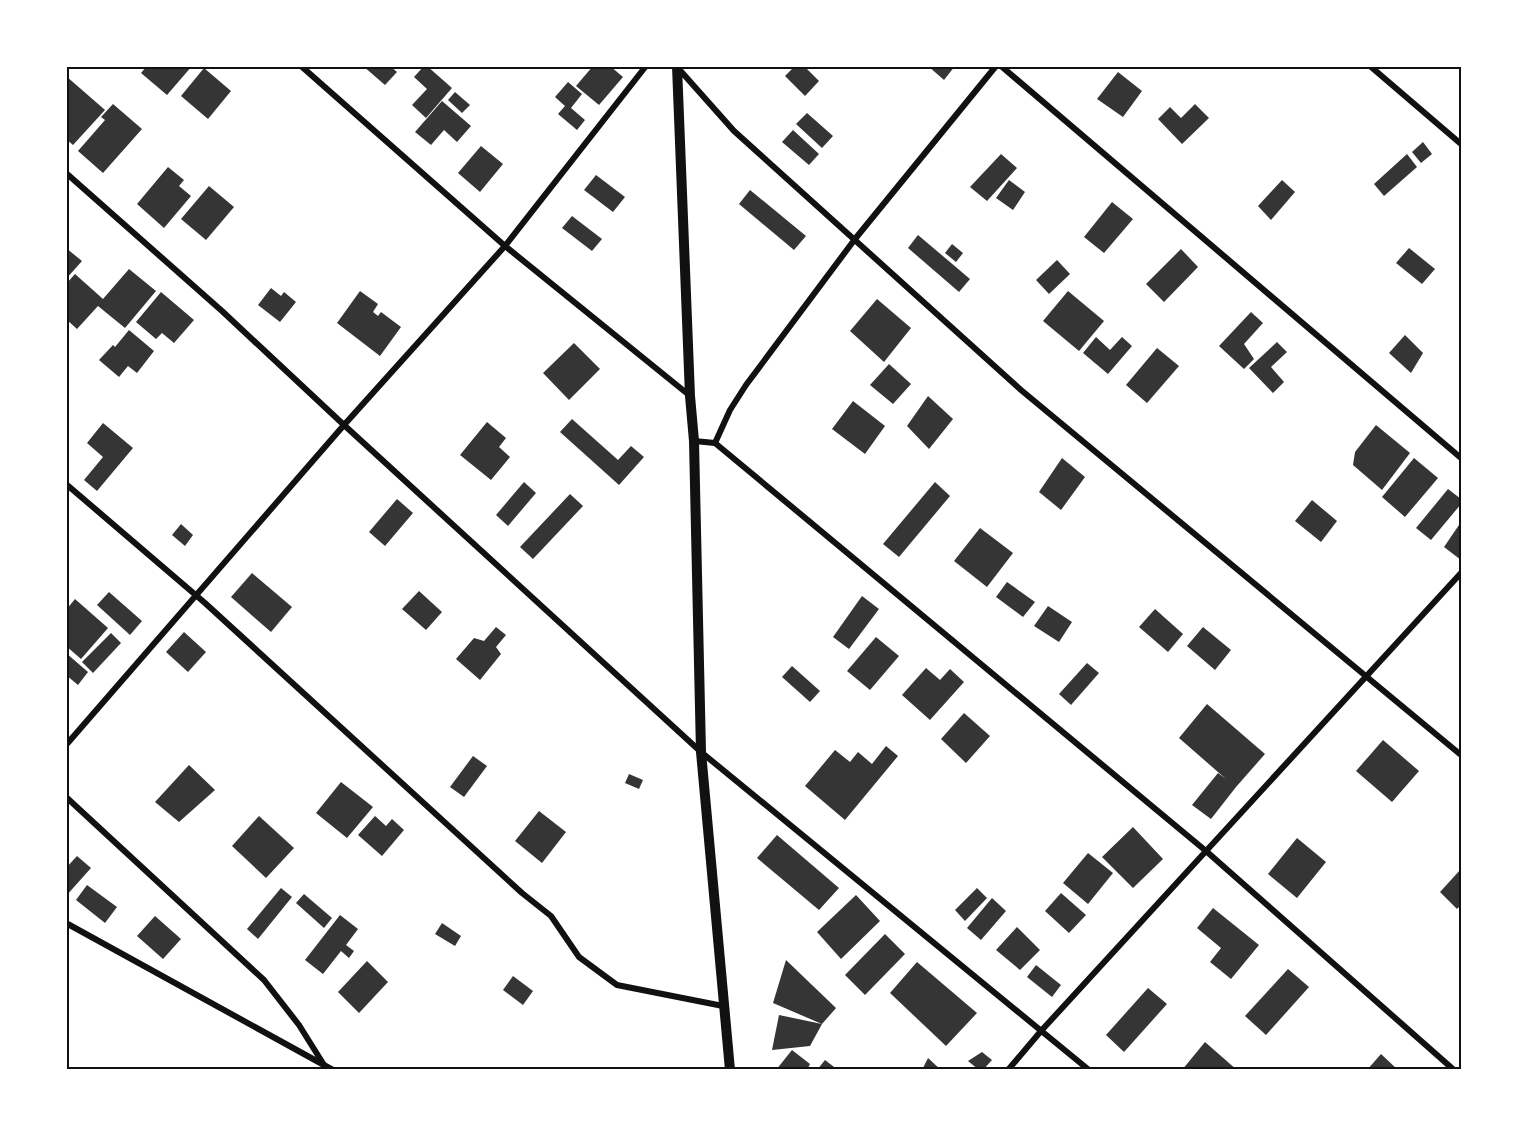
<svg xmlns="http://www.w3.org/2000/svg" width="1527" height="1136" viewBox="0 0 1527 1136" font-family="Roboto,sans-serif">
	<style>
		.building { fill: #353535 }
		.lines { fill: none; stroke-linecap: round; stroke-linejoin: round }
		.minor { stroke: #111; stroke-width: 6 }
		.tertiary { stroke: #111; stroke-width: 10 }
		.neatline { fill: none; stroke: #111; stroke-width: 2 }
	</style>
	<rect width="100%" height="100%" fill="#fff"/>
	<g class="building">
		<polygon points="147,66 192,66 167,95 141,73"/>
		<polygon points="363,66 390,66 397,72 385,85"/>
		<polygon points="424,66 427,66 452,88 426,118 412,105 427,89 414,77"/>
		<polygon points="593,66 610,66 623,77 599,105 576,86"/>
		<polygon points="795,66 804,66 819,81 805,96 785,76"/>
		<polygon points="928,66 955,66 944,80"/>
		<polygon points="204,68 231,91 208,119 181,96"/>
		<polygon points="1118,72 1142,91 1123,117 1097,99"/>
		<polygon points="66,76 105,110 73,145 66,139"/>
		<polygon points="568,82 582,94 571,108 585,120 577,130 558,114 565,106 555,97"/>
		<polygon points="455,92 470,105 462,113 448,100"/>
		<polygon points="442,101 471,126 457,142 444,130 431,145 415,132"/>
		<polygon points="113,104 142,129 103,173 78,151 105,120 101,117"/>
		<polygon points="1195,104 1209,118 1182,144 1158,119 1170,107 1181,118"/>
		<polygon points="807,113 833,136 822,148 796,124"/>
		<polygon points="793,130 819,154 809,165 782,142"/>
		<polygon points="1423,142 1432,154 1421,163 1412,152"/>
		<polygon points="481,146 503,164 480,192 458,173"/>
		<polygon points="1001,154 1017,168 987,201 970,187"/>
		<polygon points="1407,154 1417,167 1384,196 1374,184"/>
		<polygon points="168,167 184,180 179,186 191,196 164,228 137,204"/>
		<polygon points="596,175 625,197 613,212 584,190"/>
		<polygon points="1009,180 1025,192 1013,210 996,198"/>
		<polygon points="1282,180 1295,192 1271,220 1258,206"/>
		<polygon points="209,186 234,207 206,240 181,219"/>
		<polygon points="750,190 806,236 794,250 739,204"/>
		<polygon points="1112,202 1133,219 1104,253 1084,237"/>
		<polygon points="572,216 602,239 592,251 562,228"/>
		<polygon points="918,235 970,279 959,292 908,248"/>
		<polygon points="952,244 963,253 956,262 945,253"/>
		<polygon points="66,248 82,261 66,279"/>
		<polygon points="1409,248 1435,269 1422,284 1396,263"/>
		<polygon points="1181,249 1198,267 1164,302 1146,284"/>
		<polygon points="1057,260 1070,274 1049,294 1036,280"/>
		<polygon points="129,269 156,291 125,328 98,306 77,329 66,319 66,284 75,274 103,299"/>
		<polygon points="271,288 281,296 284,292 296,302 280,322 258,305"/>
		<polygon points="360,291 378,304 373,312 378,316 381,312 401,327 380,356 337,323"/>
		<polygon points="1068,291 1104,321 1079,351 1043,321"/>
		<polygon points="161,292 194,320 174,343 162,333 156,339 136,322"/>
		<polygon points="877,299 911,328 884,362 850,331"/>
		<polygon points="1251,312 1263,323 1244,344 1254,359 1244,369 1219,346"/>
		<polygon points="129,330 154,351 137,373 128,366 119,377 99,360 113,345 115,347"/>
		<polygon points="1405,335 1423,353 1411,373 1389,353"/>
		<polygon points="1096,337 1110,350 1122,337 1132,346 1108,374 1083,353"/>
		<polygon points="1277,342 1287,352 1271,367 1284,382 1273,393 1249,368"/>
		<polygon points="574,343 600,369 569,400 543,373"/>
		<polygon points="1157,348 1179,366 1147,403 1126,385"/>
		<polygon points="889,364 911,384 893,404 870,385"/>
		<polygon points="928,396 953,419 929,449 907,426"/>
		<polygon points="853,401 885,426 865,454 832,429"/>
		<polygon points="572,419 618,460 631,446 644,457 619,485 560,432"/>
		<polygon points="487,422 506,438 499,447 510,457 491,480 460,455"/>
		<polygon points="103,423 133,448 97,491 84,480 103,457 87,443"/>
		<polygon points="1376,425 1410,453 1382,490 1353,465 1355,452"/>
		<polygon points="1062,458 1085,477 1061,510 1039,492"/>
		<polygon points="1414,458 1438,478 1405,517 1382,497"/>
		<polygon points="524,482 536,493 508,526 496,515"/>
		<polygon points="935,482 950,496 899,557 883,544"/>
		<polygon points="1448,489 1461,499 1461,504 1431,540 1416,528"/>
		<polygon points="570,494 583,506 533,559 520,547"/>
		<polygon points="397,499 413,513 385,546 369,532"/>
		<polygon points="1312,500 1337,521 1321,542 1295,521"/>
		<polygon points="1461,522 1461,560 1444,547"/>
		<polygon points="181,524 193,535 185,546 172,535"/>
		<polygon points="980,528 1013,553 987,587 954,561"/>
		<polygon points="252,573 292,607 271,632 231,597"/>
		<polygon points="1007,582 1035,602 1023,617 996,597"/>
		<polygon points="419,591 442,612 426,630 402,609"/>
		<polygon points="109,592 142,621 130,635 97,605"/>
		<polygon points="862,596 879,609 849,649 833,637"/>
		<polygon points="75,599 108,628 81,659 66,646 66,610"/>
		<polygon points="1048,606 1072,622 1059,642 1034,626"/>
		<polygon points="1155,609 1183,634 1168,652 1139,627"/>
		<polygon points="496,627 506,635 496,647 501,654 480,680 456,659 474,638 484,641"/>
		<polygon points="1203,627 1231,650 1215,670 1187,646"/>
		<polygon points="184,632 206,652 188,672 166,652"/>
		<polygon points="111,633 121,643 93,673 82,662"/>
		<polygon points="876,637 899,656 870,690 847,671"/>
		<polygon points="66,653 88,672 78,685 66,675"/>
		<polygon points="1087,663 1099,673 1071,705 1059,694"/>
		<polygon points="792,666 820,691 810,702 782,677"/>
		<polygon points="926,668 940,680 950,669 964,682 930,720 902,695"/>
		<polygon points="1207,704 1265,754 1236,787 1211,819 1192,805 1218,773 1226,779 1179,738"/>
		<polygon points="964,713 990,736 966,763 941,739"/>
		<polygon points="1383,740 1419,771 1392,802 1356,771"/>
		<polygon points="886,746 898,756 845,820 805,786 835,750 850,762 858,752 872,764"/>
		<polygon points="473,756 487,766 464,797 450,787"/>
		<polygon points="189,765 215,790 179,822 155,802"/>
		<polygon points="629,774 643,780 639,789 625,783"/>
		<polygon points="341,782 373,807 347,838 316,813"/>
		<polygon points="539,811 566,832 542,863 515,841"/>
		<polygon points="259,816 294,848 266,878 232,846"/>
		<polygon points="375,816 386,826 392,819 404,830 382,856 358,835"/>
		<polygon points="1133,827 1163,859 1133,888 1102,857"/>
		<polygon points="777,835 839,888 819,910 757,858"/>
		<polygon points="1297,838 1326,862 1297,898 1268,874"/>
		<polygon points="1088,853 1113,873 1088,904 1063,883"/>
		<polygon points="77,856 91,868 66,896 66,868"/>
		<polygon points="1461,869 1461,905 1457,909 1440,892"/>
		<polygon points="87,885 117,907 105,923 76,900"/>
		<polygon points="281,888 292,897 258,939 247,929"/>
		<polygon points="977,888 987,898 965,921 955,910"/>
		<polygon points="1061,893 1086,915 1069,933 1045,911"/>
		<polygon points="304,894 332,918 324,928 296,903"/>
		<polygon points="856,895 880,921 841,959 817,932"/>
		<polygon points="992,898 1006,911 981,940 967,928"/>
		<polygon points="1213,908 1259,945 1231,979 1210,962 1221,948 1197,928"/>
		<polygon points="340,915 358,929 346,945 354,951 349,958 341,951 323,974 305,960"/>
		<polygon points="155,916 181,939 163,959 137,936"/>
		<polygon points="442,923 461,936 455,946 435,934"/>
		<polygon points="1017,927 1040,950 1020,970 996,950"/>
		<polygon points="885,934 905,954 865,995 845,975"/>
		<polygon points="786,960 836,1008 822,1024 810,1046 772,1050 779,1015 822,1024 773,1003"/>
		<polygon points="367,961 388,982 359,1013 338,992"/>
		<polygon points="917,962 977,1013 946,1046 890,993"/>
		<polygon points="1036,965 1061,985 1052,997 1027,977"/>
		<polygon points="1288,969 1309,987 1266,1035 1245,1016"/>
		<polygon points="513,976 533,991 523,1005 503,990"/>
		<polygon points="1148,988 1167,1004 1124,1052 1106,1035"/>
		<polygon points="1205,1042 1237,1070 1182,1070"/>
		<polygon points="792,1050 810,1064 807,1070 776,1070"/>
		<polygon points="982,1052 992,1060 983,1070 979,1070 968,1061"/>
		<polygon points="1381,1054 1398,1070 1367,1070"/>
		<polygon points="928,1058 941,1070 922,1070"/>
		<polygon points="825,1060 838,1070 817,1070"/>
	</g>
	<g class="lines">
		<g class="minor">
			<polyline points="301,66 505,246 689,395"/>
			<polyline points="1001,66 1461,458"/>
			<polyline points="1370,66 1461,144"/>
			<polyline points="678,68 734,131 1021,390 1461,755"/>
			<polyline points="66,173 222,311 344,425 701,752 1089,1070"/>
			<polyline points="694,441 715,443 1206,851 1454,1070"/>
			<polyline points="715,443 730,410 746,385 855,239 996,66"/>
			<polyline points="66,484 205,603 522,893 551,916 579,957 617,985 723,1006"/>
			<polyline points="66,745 344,425 505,246 646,66"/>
			<polyline points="66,797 264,980 299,1025 324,1065"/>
			<polyline points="66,923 333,1070"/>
			<polyline points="1008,1070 1041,1031 1461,573"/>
		</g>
		<polyline class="tertiary" points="677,66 690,396 694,441 701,752 730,1070"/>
	</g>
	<rect width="1527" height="1136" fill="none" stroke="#ffffff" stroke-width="135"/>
	<rect x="68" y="68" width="1392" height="1000" class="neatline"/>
</svg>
